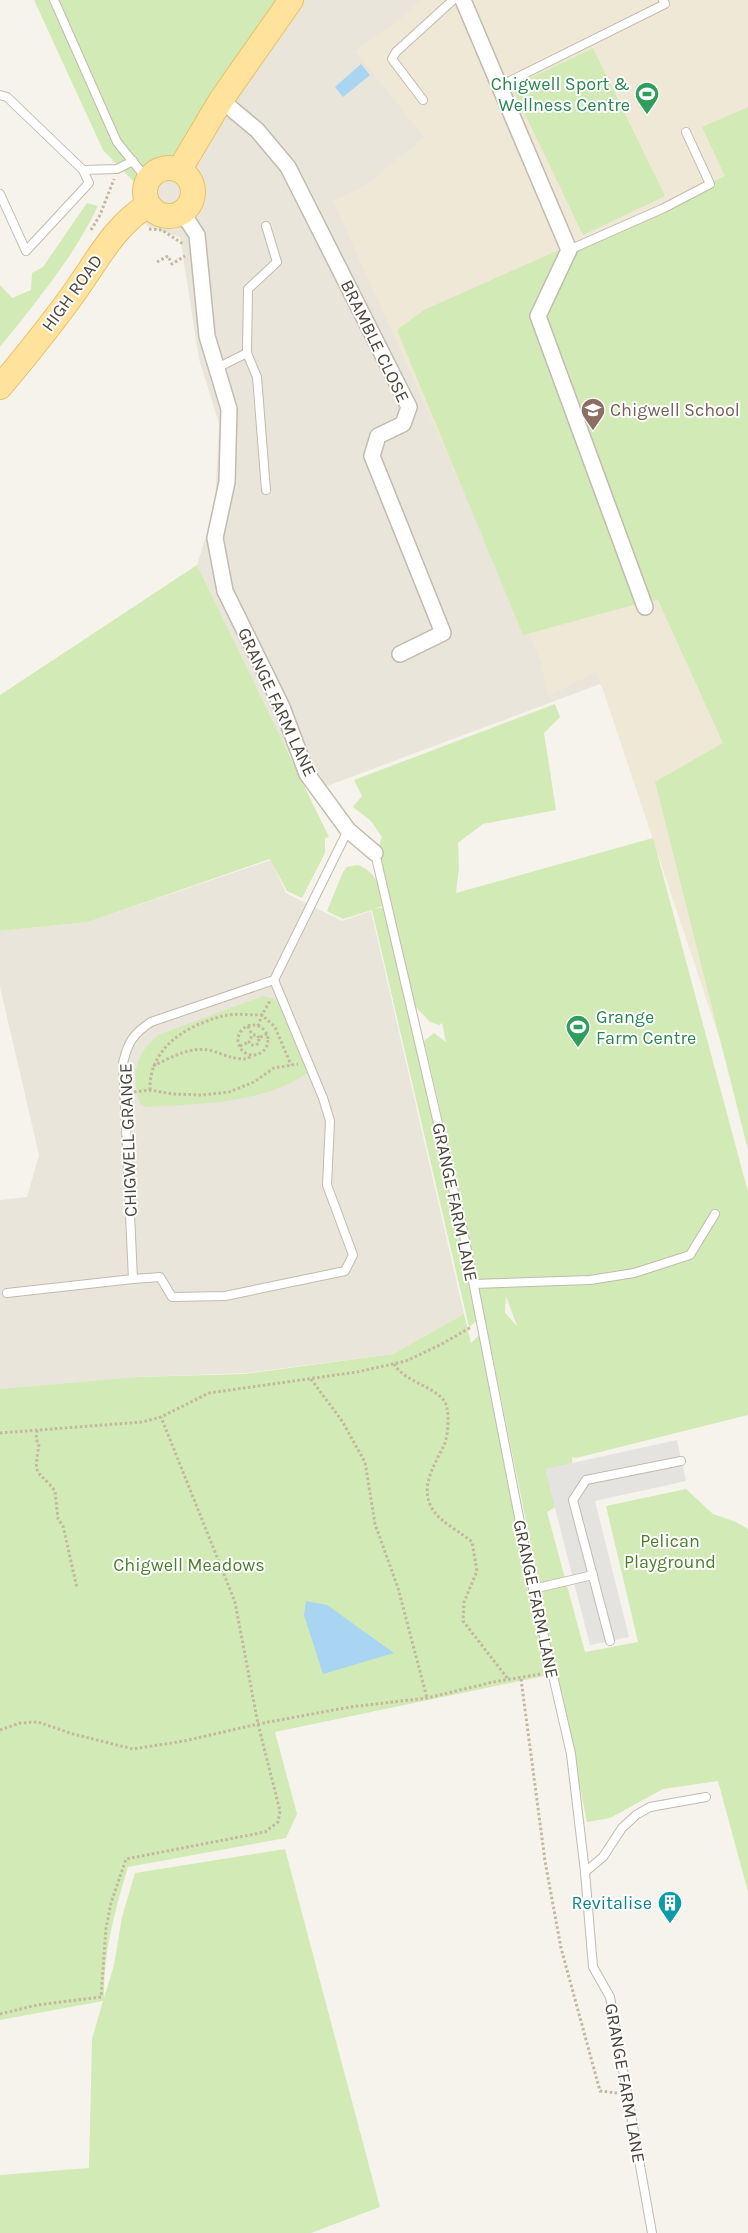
<svg xmlns="http://www.w3.org/2000/svg" width="748" height="2233" viewBox="0 0 748 2233" font-family="Karla,sans-serif">
	<style>
		.residential { fill: #eae5da }
		.education { fill: #efe8d6 }
		.green { fill: #d2eab5; fill-rule: evenodd }
		.parking { fill: #e5e3e0 }
		.water { fill: #a9d4f2 }
		.lines { fill: none; stroke-linecap: round; stroke-linejoin: round }
		.lane-casing { stroke: #c2bbae; stroke-width: 10 }
		.street-casing { stroke: #c2bbae; stroke-width: 18 }
		.primary-casing { stroke: #e6c16a; stroke-width: 26 }
		.path { stroke: #c4b79f; stroke-width: 3; stroke-dasharray: 2.5 2.5; stroke-linecap: butt }
		.lane { stroke: #fff; stroke-width: 8 }
		.street { stroke: #fff; stroke-width: 15 }
		.primary { stroke: #ffe39c; stroke-width: 24 }
		.labels { text-anchor: middle; stroke-width: 4; stroke-linejoin: round; paint-order: stroke }
		.leisure-label { font-size: 18px; fill: #27864d; stroke: #fff; text-anchor: end }
		.street-label { font-size: 18px; fill: #4b4439; stroke: #fff }
		.education-label { font-size: 18px; fill: #785e54; stroke: #fff; text-anchor: start }
		.park-label { font-size: 18px; fill: #4a7f2a; stroke: #fff }
		.culture-label { font-size: 18px; fill: #0d838f; stroke: #fff; text-anchor: end }
	</style>
	<rect width="100%" height="100%" fill="#f6f3ec"/>
	<g class="residential">
		<polygon points="291,0 748,0 658,600 655,782 600,684 311,792 282,741 197,565 215,507 219,423 199,359 180,237 149,227 132,211 135,183 147,166"/>
		<polygon points="271,860 286,893 342,921 371,911 464,1314 393,1354 247,1373 139,1377 0,1392 0,1200 27,1197 39,1155 0,987 0,931 88,922"/>
	</g>
	<polygon class="education" points="420,0 748,0 748,1124 597,672 548,696 541,662 333,201 366,185 424,137 355,51 399,20"/>
	<g class="green">
		<polygon points="34,0 294,0 180,169 152,173 145,169 135,183 103,150"/>
		<polygon points="593,48 665,196 583,235 512,87"/>
		<polygon points="748,107 748,1150 655,782 723,743 658,600 633,605 523,635 397,330 424,310 725,176 702,127"/>
		<path d="M87,203L98,206C73,258 36,302 0,347V285L12,298L31,290L32,273L43,267Z"/>
		<polygon points="197,565 329,837 325,838 325,853 302,898 287,891 270,859 88,922 0,931 0,695"/>
		<path d="M555,704L560,717L544,733L556,810L483,824L458,843L459,868L456,893L653,838L748,1192V1415L576,1458L572,1457C574,1489 577,1495 547,1512L585,1652L638,1642L606,1506L686,1489L713,1514L736,1522L748,1529V1892L718,1781L663,1789L610,1818L587,1822L458,1186L424,1041L434,1033L446,1042L442,1023L439,1025L430,1022L414,1005L378,849L382,837L371,821L353,807L362,796L354,780ZM506,1296L517,1326L505,1313Z"/>
		<path d="M358,865C377,873 380,886 385,905L374,909L386,907L478,1320L469,1327L372,910L343,919L327,911L343,872L347,867Z"/>
		<path d="M263,996L275,999L279,1005L307,1073C263,1104 197,1104 146,1107L140,1104C132,1073 133,1057 158,1035Z"/>
		<path d="M464,1314L471,1343L479,1335L545,1663L542,1664L544,1676L275,1732L297,1814L286,1838L128,1867C115,1910 103,1953 104,1998L114,1965L122,1917L135,1873L285,1849L380,2207L311,2233H0V2175L89,2168L92,2039L103,2001L0,2020V1389L139,1377L244,1374L393,1354Z"/>
	</g>
	<polygon class="parking" points="677,1440 686,1481 595,1501 629,1637 590,1645 545,1469"/>
	<g class="water">
		<polygon points="361,64 370,75 343,97 335,87"/>
		<polygon points="306,1601 327,1605 394,1653 323,1674 304,1615"/>
	</g>
	<g class="lines">
		<defs>
			<g id="lane">
				<polyline points="54,0 117,142 147,179"/>
				<polyline points="500,86 665,4 663,0"/>
				<polyline points="0,95 7,97 83,170 89,183 26,251 0,194"/>
				<polyline points="423,100 392,59 396,52 453,0"/>
				<polyline points="83,170 117,169 133,161"/>
				<polyline points="569,250 664,208 710,184 686,132"/>
				<polyline points="247,353 257,377 266,490"/>
				<polyline points="217,368 247,353 248,289 277,262 266,226"/>
				<polyline points="375,853 464,1235 533,1589 571,1754 585,1872 593,1967 610,1997 652,2233"/>
				<path d="M274,980L323,1098L330,1121L327,1185L353,1255L345,1271L225,1296L172,1297L160,1277L133,1279L123,1063C128,1042 133,1034 151,1022L274,980L348,830"/>
				<polyline points="474,1284 590,1280 634,1273 690,1255 715,1214"/>
				<polyline points="7,1293 133,1279"/>
				<polyline points="533,1589 593,1575"/>
				<polyline points="610,1641 573,1500 586,1480 681,1461"/>
				<polyline points="585,1872 603,1857 622,1828 636,1815 650,1807 706,1797"/>
			</g>
			<g id="street">
				<polyline points="463,0 569,250 538,316 645,607"/>
				<polyline points="221,100 257,130 288,167 409,407 403,424 378,436 372,456 443,633 400,654"/>
				<polyline points="182,212 197,235 207,336 229,409 227,482 215,538 225,591 282,707 307,774 348,830 375,853"/>
			</g>
			<g id="primary">
				<circle cx="169" cy="192" r="24"/>
				<polyline points="180,169 221,100 291,0"/>
				<path d="M0,387C26,356 51,325 74,293C97,261 114,226 148,205"/>
			</g>
		</defs>
		<use href="#lane" class="lane-casing"/>
		<use href="#street" class="street-casing"/>
		<use href="#primary" class="primary-casing"/>
		<g class="path">
			<polyline points="149,229 162,230 183,244"/>
			<polyline points="91,230 100,215 114,179"/>
			<polyline points="157,262 168,256 172,264 185,256"/>
			<circle cx="253" cy="1040" r="15"/>
			<polyline points="248,1026 252,1035"/>
			<polyline points="258,1026 262,1015 275,1027 291,1065"/>
			<polyline points="259,1038 257,1035 252,1035 249,1042 251,1045 256,1045 259,1043 259,1038 267,1034"/>
			<polyline points="240,1046 249,1042"/>
			<path d="M153,1066C172,1057 192,1045 213,1051C228,1056 231,1059 248,1059L251,1055"/>
			<path d="M150,1090C149,1048 185,1026 223,1016C235,1013 249,1015 262,1015L270,1001"/>
			<polyline points="134,1092 150,1090 173,1094 202,1095 229,1092 254,1082 274,1068 298,1064"/>
			<path d="M394,1364C406,1384 444,1388 447,1408C449,1417 448,1434 445,1443C435,1465 416,1490 436,1514C442,1522 463,1534 472,1542L477,1571L464,1602L463,1621L508,1679"/>
			<polyline points="311,1379 342,1421 365,1462 375,1524 398,1588 427,1698"/>
			<path d="M37,1430L36,1439L39,1444C34,1479 35,1466 55,1491L58,1519L63,1526L77,1588"/>
			<polyline points="0,1433 142,1422 161,1417 209,1393 357,1372 406,1361 440,1345 471,1327"/>
			<polyline points="521,1679 545,1861 561,1948 600,2091 617,2093"/>
			<polyline points="0,1730 20,1723 38,1722 73,1734 133,1749 184,1741 258,1724 350,1707 427,1698 493,1682 541,1674"/>
			<polyline points="0,2014 37,2005 101,1997 106,1928 111,1903 126,1859 265,1832 278,1822 280,1811 258,1724 235,1602 161,1417"/>
		</g>
		<use href="#lane" class="lane"/>
		<use href="#street" class="street"/>
		<use href="#primary" class="primary"/>
	</g>
	<defs>
		<symbol id="stadium-pin" viewBox="-11 -11 22 30"><path d="M0 17L-7.5 6A9.5 9.5 0 1 1 7.5 6Z" fill="#2e9e5b" stroke="#fff"/><path d="M0-5a6.5 5 0 1 0 0 10a6.5 5 0 1 0 0-10ZM-3.5-1.8h7v3.6h-7Z" fill="#fff"/></symbol>
		<symbol id="school-pin" viewBox="-11 -11 22 30"><path d="M0 17L-7.5 6A9.5 9.5 0 1 1 7.5 6Z" fill="#8d6e63" stroke="#fff"/><path d="M0-5L7-2L0 1L-7-2ZM-4 1L0 2.5L4 1V4Q0 6-4 4Z" fill="#fff"/></symbol>
		<symbol id="building-pin" viewBox="-11 -11 22 30"><path d="M0 17L-7.5 6A9.5 9.5 0 1 1 7.5 6Z" fill="#0f9aa8" stroke="#fff"/><path d="M-4-6H4V6H1V3H-1V6H-4ZM-2.5-4.3h1.7v1.8h-1.7ZM.8-4.3h1.7v1.8H.8ZM-2.5-1h1.7V.8h-1.7ZM.8-1h1.7V.8H.8Z" fill="#fff"/></symbol>
	</defs>
	<g fill-rule="evenodd">
		<use href="#stadium-pin" x="633" y="80" width="28" height="38"/>
		<use href="#school-pin" x="579" y="396" width="28" height="38"/>
		<use href="#stadium-pin" x="564" y="1013" width="28" height="38"/>
		<use href="#building-pin" x="656" y="1889" width="28" height="38"/>
	</g>
	<g class="labels">
		<g class="leisure-label">
			<text x="630" y="90">Chigwell Sport &amp;<tspan x="630" dy="21">Wellness Centre</tspan></text>
			<text x="596" y="1023" text-anchor="start">Grange<tspan x="596" dy="21">Farm Centre</tspan></text>
		</g>
		<g class="street-label">
			<text transform="translate(72 293) rotate(-54)" y="6">HIGH ROAD</text>
			<text transform="translate(375 341) rotate(64)" y="6">BRAMBLE CLOSE</text>
			<text transform="translate(277 702) rotate(65)" y="6">GRANGE FARM LANE</text>
			<text transform="translate(128 1140) rotate(-92)" y="6">CHIGWELL GRANGE</text>
			<text transform="translate(455 1202) rotate(78)" y="6">GRANGE FARM LANE</text>
			<text transform="translate(536 1599) rotate(78)" y="6">GRANGE FARM LANE</text>
			<text transform="translate(625 2083) rotate(80)" y="6">GRANGE FARM LANE</text>
		</g>
		<g class="education-label">
			<text x="610" y="416">Chigwell School</text>
		</g>
		<g class="park-label">
			<text x="670" y="1547">Pelican<tspan x="670" dy="21">Playground</tspan></text>
			<text x="189" y="1571">Chigwell Meadows</text>
		</g>
		<g class="culture-label">
			<text x="652" y="1909">Revitalise</text>
		</g>
	</g>
</svg>
